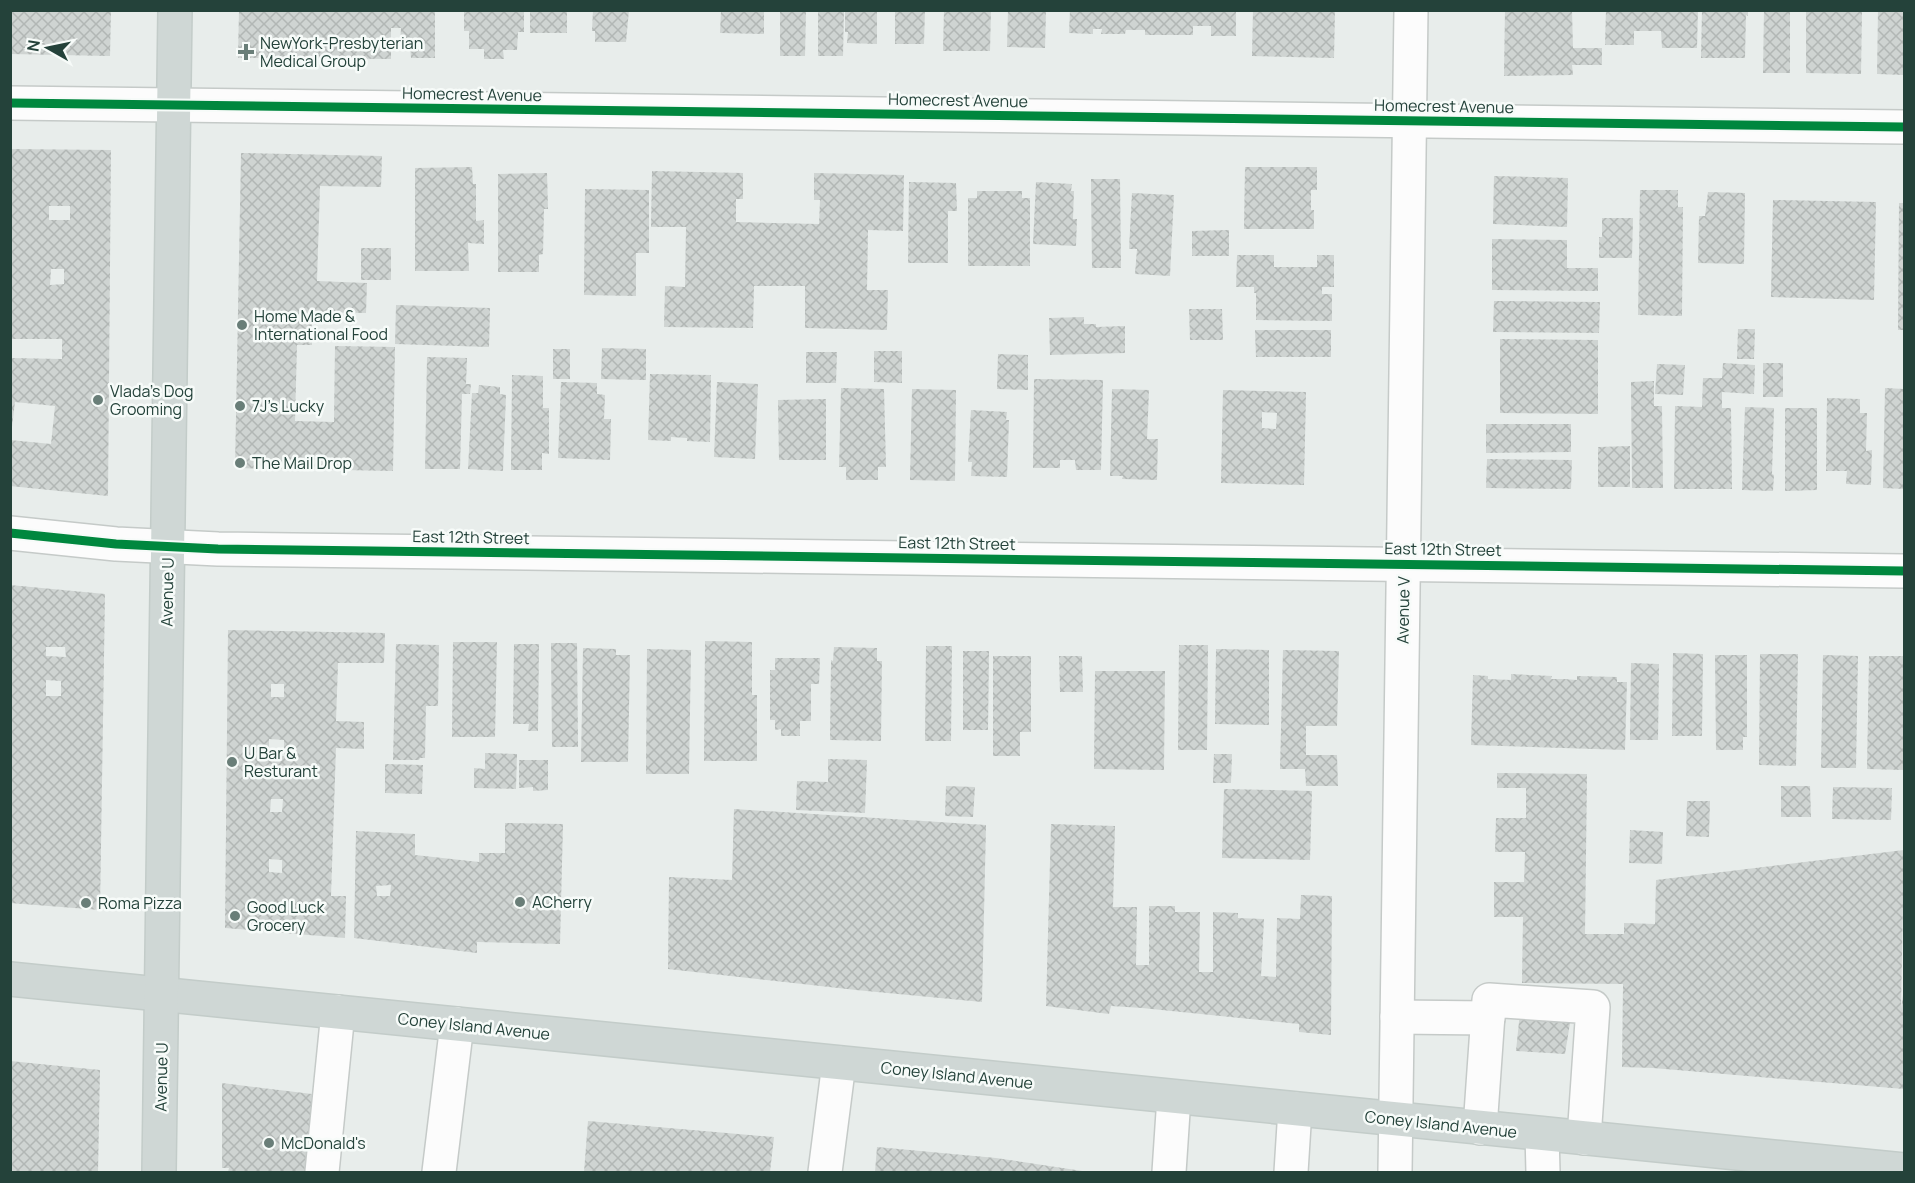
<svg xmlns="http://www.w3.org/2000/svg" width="1915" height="1183" viewBox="0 0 1915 1183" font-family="Manrope,sans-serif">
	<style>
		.building { fill: url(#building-cross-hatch); fill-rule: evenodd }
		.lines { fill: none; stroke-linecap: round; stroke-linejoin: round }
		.minor-casing { stroke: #c5cac8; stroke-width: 36 }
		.major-casing { stroke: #c3ccc9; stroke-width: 36 }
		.minor { stroke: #fcfcfc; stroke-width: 33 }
		.major { stroke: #cfd7d5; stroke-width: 33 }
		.cycleway-casing { stroke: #f7fbf9; stroke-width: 13 }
		.cycleway { stroke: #00873e; stroke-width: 9 }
		.poi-dot { fill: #697e78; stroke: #f7fbf9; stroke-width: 2 }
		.labels { text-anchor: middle; stroke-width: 5; stroke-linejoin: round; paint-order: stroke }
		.poi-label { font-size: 16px; fill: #24423a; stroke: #f7fbf9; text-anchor: start }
		.street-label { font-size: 16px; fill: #24423a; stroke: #f7fbf9 }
	</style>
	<defs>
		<pattern id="building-cross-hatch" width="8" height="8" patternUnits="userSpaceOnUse" patternTransform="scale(1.5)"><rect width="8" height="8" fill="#cfd4d2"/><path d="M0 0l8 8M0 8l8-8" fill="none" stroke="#b2b7b5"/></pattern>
	</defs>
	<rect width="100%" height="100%" fill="#e8edeb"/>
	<g class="building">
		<polygon points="10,10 111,10 110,56 10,54"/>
		<polygon points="239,10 435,10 435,58 411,58 410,46 400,46 401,28 391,28 391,59 238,58"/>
		<polygon points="464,10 524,10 524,32 518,32 517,50 503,50 504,59 484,59 484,49 469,49 469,31 464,31"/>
		<rect x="530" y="10" width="37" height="23"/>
		<polygon points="593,10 629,10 626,42 595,42 595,31 592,31"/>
		<polygon points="721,10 764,10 764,34 720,33"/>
		<polygon points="780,10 806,10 805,56 780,56"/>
		<polygon points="818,10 844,10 843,56 818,56"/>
		<polygon points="845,10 877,10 877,44 847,43 848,32 845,32"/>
		<polygon points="895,10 925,10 924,44 895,44"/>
		<polygon points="944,10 991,10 990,51 943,51"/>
		<polygon points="1008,10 1046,10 1045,48 1007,47"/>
		<polygon points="1070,10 1236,10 1236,36 1211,36 1211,26 1193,26 1193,35 1145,35 1145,30 1126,30 1125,34 1101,34 1102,29 1093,29 1093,34 1069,33"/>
		<polygon points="1253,10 1335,10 1334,58 1252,56"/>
		<polygon points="1505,10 1572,10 1573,48 1602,48 1602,65 1572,65 1573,75 1504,76"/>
		<polygon points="1606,10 1698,10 1697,48 1662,48 1661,31 1634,31 1634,45 1605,45"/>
		<polygon points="1702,10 1748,10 1748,16 1746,15 1745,58 1701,58"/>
		<polygon points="1764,10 1790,10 1790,73 1763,73"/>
		<polygon points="1806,10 1862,10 1861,74 1806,73"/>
		<polygon points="1878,10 1904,10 1904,75 1877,74"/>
		<path d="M10,149L111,150L108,496L10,486V440L51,444L55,406L15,402L12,427H10V358L62,359V339H10ZM49,206H70V220H49ZM51,269H64V284L50,285Z"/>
		<polygon points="241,153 382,156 381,187 320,186 317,281 367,283 366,313 312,312 312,345 297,345 295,421 334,422 335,346 395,347 393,471 235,468"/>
		<polygon points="472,167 473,184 476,184 476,221 484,220 484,244 468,243 469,271 415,271 415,168"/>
		<polygon points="1245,167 1317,167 1317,190 1311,190 1311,210 1314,210 1314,229 1244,229"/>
		<polygon points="652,171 743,173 743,199 736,199 736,222 819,224 820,200 814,200 814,173 904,175 903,231 868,230 867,290 888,290 887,330 805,328 805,286 754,286 753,328 664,327 665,286 685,287 686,227 651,227"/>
		<polygon points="547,173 548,209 544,209 543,254 539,255 539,272 498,272 498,174"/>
		<polygon points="1494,176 1568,178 1567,227 1493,224"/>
		<polygon points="1091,179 1120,179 1121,268 1092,268"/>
		<polygon points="909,182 956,183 957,211 948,211 948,263 908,263"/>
		<polygon points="1036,182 1072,184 1071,191 1074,191 1073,219 1077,219 1076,246 1033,244"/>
		<polygon points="585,189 649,190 649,253 636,253 636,296 584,295"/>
		<polygon points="1640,190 1678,190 1678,207 1683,207 1682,316 1638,315"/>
		<polygon points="977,191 1022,191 1022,198 1030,198 1030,266 968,266 968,198 977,198"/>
		<polygon points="1708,192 1745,193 1744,264 1698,263 1699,216 1705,216"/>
		<polygon points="1132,193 1174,195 1170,276 1135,274 1137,249 1129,249"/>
		<polygon points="1773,200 1876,202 1874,300 1771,297"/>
		<polygon points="1899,203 1904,203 1904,330 1898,330"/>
		<polygon points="1602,218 1633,218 1632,258 1599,258 1599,237 1602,237"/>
		<polygon points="1229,230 1229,256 1192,256 1192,231"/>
		<polygon points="1492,239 1567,240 1567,268 1598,268 1598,291 1492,290"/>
		<rect x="361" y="248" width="30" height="32"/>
		<polygon points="1237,255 1274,255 1274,267 1317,267 1317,255 1334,255 1334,287 1322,287 1322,294 1332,294 1332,321 1256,320 1256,293 1254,293 1254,287 1236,287"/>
		<polygon points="1494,301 1600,302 1599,333 1493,332"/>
		<polygon points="396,305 490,308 489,347 395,344"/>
		<polygon points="1189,309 1222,309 1223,340 1190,340"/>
		<polygon points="1084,317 1084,324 1096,324 1096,327 1125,326 1125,353 1050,355 1049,318"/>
		<polygon points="1738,329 1755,329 1754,359 1737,359"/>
		<polygon points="1255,330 1331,330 1331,357 1256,357"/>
		<polygon points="1500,339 1598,340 1598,414 1500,413"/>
		<polygon points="602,348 646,349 646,380 601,379"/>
		<rect x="553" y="349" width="17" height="30"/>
		<polygon points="874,351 902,351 902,383 874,382"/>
		<polygon points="806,352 837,352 836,383 806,383"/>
		<polygon points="998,354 1028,355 1028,390 997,389"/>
		<polygon points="427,357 467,358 466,384 471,384 470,394 462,394 460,469 425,469"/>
		<polygon points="1723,363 1755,365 1754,394 1722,392 1722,408 1731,408 1732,489 1674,489 1675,406 1702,407 1703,378 1722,378"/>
		<rect x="1763" y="363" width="20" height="34"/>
		<polygon points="1657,364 1685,365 1683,395 1655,394"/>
		<polygon points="650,374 711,375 710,442 687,441 687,438 671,437 671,441 648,440"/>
		<polygon points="512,375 543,376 543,408 549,408 549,454 542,453 542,470 511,470"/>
		<polygon points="1034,379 1103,380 1101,470 1076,470 1075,460 1060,460 1060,468 1033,468"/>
		<polygon points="1654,381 1654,406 1662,406 1663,488 1632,488 1631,382"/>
		<polygon points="561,382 597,383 597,394 605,395 604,419 611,419 610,460 558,458"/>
		<polygon points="717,382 758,384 755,459 714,457"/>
		<polygon points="479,385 500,387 500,394 506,395 503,471 468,469 472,393 478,393"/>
		<polygon points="841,388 884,389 886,467 878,467 878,480 846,480 846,467 839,467"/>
		<polygon points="1885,388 1904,389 1904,489 1883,488"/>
		<polygon points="912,389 956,390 955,481 910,480"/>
		<polygon points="1112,389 1149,390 1147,439 1158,439 1157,480 1122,479 1123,476 1110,476"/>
		<path d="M1223,390L1306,392L1304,485L1221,483ZM1262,412L1277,413L1276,429L1262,428Z"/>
		<polygon points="1827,398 1860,399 1860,413 1867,413 1866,451 1872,450 1871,485 1846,484 1847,471 1826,471"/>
		<polygon points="826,399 826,460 779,460 778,400"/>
		<polygon points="1745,407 1774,408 1772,474 1774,475 1773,491 1742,490"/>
		<polygon points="1785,408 1817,408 1817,490 1785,491"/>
		<polygon points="971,410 1007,412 1006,420 1009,420 1007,477 971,476 972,462 968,462"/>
		<polygon points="1486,424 1571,424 1571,452 1486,453"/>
		<polygon points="1630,446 1630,487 1598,487 1598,447"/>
		<polygon points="1487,459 1572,460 1571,489 1486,488"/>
		<path d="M10,585L105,594L100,910L10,903ZM46,647H65L66,657L46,656ZM46,680L61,681V696H46Z"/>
		<path d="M228,630L385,633L384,663H338L336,721L364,722V749L336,748L331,896H346L345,938L225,928ZM271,684H284V697H271ZM269,739L284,740V756L269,755ZM271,799H283L282,812H270ZM269,859L282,860V873L269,872Z"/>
		<polygon points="705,641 752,642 752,695 757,695 757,761 704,761"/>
		<polygon points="453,642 497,642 495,737 452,737"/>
		<polygon points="551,643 577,643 578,747 552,747"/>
		<polygon points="396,644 439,645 438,706 426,706 425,758 420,758 419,760 393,760"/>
		<polygon points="514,644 539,644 538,731 528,731 529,724 513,724"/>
		<polygon points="1179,645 1208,645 1207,750 1178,750"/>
		<polygon points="926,646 952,646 951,741 925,741"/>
		<polygon points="834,647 877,648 877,661 882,661 881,741 830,740 831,660 833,661"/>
		<polygon points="583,648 616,649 616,655 630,655 628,762 581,762"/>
		<polygon points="647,649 691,650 689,774 646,774"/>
		<polygon points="1216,649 1269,650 1269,725 1215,724"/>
		<polygon points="1283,650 1339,651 1337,726 1306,726 1306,755 1337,755 1338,786 1306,786 1305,769 1280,769"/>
		<polygon points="963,651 989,651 988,730 963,730"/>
		<polygon points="1673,653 1703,654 1702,736 1672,736"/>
		<polygon points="1760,654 1798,654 1796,766 1759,765"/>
		<polygon points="1715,655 1747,655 1747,737 1743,737 1743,750 1716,750"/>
		<polygon points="1823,655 1858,656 1856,768 1821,768"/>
		<polygon points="993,656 1031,656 1031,732 1020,732 1020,756 993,756"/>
		<polygon points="1059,656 1082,656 1083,692 1060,692"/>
		<polygon points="1869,656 1904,656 1904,770 1867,769"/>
		<polygon points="775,658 820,658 819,684 811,684 811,721 800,721 800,736 781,736 781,729 775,730 775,720 770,720 770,670 775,670"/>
		<polygon points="1631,663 1659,664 1658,740 1630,740"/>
		<polygon points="1095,671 1165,671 1164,770 1094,769"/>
		<polygon points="1511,674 1552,676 1551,679 1564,679 1577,680 1577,676 1617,677 1617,682 1627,682 1625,750 1471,745 1473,675 1488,676 1488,679 1511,680"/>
		<polygon points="485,753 517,754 516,789 474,788 474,768 485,769"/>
		<polygon points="1214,754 1232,754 1231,783 1213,783"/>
		<polygon points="828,759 867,760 865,813 796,810 797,781 828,782"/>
		<polygon points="519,760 548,760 548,790 533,791 533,787 519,788"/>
		<polygon points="385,764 423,765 422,794 385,793"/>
		<polygon points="1497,773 1587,774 1585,934 1624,934 1624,923 1655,924 1656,880 1904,850 1901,1009 1903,995 1904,995 1904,1089 1653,1068 1622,1067 1623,984 1522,983 1523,917 1494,917 1494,882 1524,882 1525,852 1495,852 1496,818 1526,818 1526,788 1497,788"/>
		<polygon points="946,786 975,787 973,817 945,816"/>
		<polygon points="1781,786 1810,786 1811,817 1781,817"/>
		<polygon points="1833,787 1892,788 1891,820 1832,819"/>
		<polygon points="1224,789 1312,791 1310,860 1222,858"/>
		<polygon points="1687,801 1710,801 1709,837 1686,836"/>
		<polygon points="734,809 986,825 982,1002 856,990 668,969 669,877 732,880"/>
		<path d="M505,823L563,824L560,944L477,942V953L354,938L356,831L415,834V855L479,862V853H505ZM391,885L390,896H377L376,886Z"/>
		<polygon points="1051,824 1115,826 1113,907 1137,907 1136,965 1149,965 1149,906 1175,906 1175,912 1200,912 1199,972 1213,972 1213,912 1238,913 1238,918 1264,919 1261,976 1276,977 1277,918 1300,919 1301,895 1332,896 1331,1035 1299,1032 1299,1024 1142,1008 1111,1006 1109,1014 1046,1006"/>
		<polygon points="1630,830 1663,832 1662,864 1629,863"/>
		<polygon points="1520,1012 1571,1017 1565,1054 1516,1051"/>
		<polygon points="10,1061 100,1070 98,1172 10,1172"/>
		<polygon points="222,1083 312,1094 310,1117 319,1119 314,1172 228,1172 229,1168 222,1168"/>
		<polygon points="588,1121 774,1137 770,1172 584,1172"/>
		<polygon points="877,1147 996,1158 1089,1172 875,1172"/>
	</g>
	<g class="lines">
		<defs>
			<g id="minor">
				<polyline points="10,103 1904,127"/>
				<polyline points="10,533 116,544 218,549 1904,571"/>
				<polyline points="1397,1017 1488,1018"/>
				<polyline points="1480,1128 1489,1000 1593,1007 1584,1138"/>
				<polyline points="1542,1134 1543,1172"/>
				<polyline points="322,1172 338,1012"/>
				<polyline points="439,1172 457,1024"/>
				<polyline points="825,1172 839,1063"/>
				<polyline points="1169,1172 1174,1097"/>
				<polyline points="1291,1172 1295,1109"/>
				<polyline points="1395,1172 1411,10"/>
			</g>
			<g id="major">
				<polyline points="10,979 1904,1170"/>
				<polyline points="159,1172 175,10"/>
			</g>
		</defs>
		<use href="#minor" class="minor-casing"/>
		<use href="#major" class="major-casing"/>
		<use href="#minor" class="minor"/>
		<use href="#major" class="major"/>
		<defs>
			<g id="cycleway">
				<polyline points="10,103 1904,127"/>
				<polyline points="10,533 116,544 218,549 1904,571"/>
			</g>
		</defs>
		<use href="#cycleway" class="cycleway-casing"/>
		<use href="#cycleway" class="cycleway"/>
	</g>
	<g class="poi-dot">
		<path d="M243 43h6v6h6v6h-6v6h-6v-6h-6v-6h6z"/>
		<circle cx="242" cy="325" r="6"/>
		<circle cx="98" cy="400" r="6"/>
		<circle cx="240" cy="406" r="6"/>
		<circle cx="240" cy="463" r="6"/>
		<circle cx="232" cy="762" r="6"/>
		<circle cx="520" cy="902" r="6"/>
		<circle cx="86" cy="903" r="6"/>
		<circle cx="235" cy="916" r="6"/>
		<circle cx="269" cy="1143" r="6"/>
	</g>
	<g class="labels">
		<g class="poi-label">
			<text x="260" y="49">NewYork-Presbyterian<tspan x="260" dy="18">Medical Group</tspan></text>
			<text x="254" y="322">Home Made &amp;<tspan x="254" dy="18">International Food</tspan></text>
			<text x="110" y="397">Vlada's Dog<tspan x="110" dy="18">Grooming</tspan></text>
			<text x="252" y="412">7J's Lucky</text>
			<text x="252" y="469">The Mail Drop</text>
			<text x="244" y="759">U Bar &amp;<tspan x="244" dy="18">Resturant</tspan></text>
			<text x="532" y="908">ACherry</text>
			<text x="98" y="909">Roma Pizza</text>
			<text x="247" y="913">Good Luck<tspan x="247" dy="18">Grocery</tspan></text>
			<text x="281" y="1149">McDonald's</text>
		</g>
		<g class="street-label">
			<text transform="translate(472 94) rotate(1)" y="6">Homecrest Avenue</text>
			<text transform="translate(958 100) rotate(1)" y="6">Homecrest Avenue</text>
			<text transform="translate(1444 106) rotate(1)" y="6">Homecrest Avenue</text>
			<text transform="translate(471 537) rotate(1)" y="6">East 12th Street</text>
			<text transform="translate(957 543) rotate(1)" y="6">East 12th Street</text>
			<text transform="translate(1443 549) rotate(1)" y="6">East 12th Street</text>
			<text transform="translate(167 592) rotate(-89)" y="6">Avenue U</text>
			<text transform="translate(1403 610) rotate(-89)" y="6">Avenue V</text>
			<text transform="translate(474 1026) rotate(6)" y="6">Coney Island Avenue</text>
			<text transform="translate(957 1075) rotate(6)" y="6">Coney Island Avenue</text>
			<text transform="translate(161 1077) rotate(-89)" y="6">Avenue U</text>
			<text transform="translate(1441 1124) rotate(6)" y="6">Coney Island Avenue</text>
		</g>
	</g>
	<rect width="1915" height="1183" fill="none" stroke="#24423a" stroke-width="24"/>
	<g transform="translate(48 48) rotate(279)" stroke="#f7fbf9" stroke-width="4.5" paint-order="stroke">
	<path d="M0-4.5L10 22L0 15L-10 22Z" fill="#24423a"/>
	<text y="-9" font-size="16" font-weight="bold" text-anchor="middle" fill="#24423a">N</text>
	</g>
</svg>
